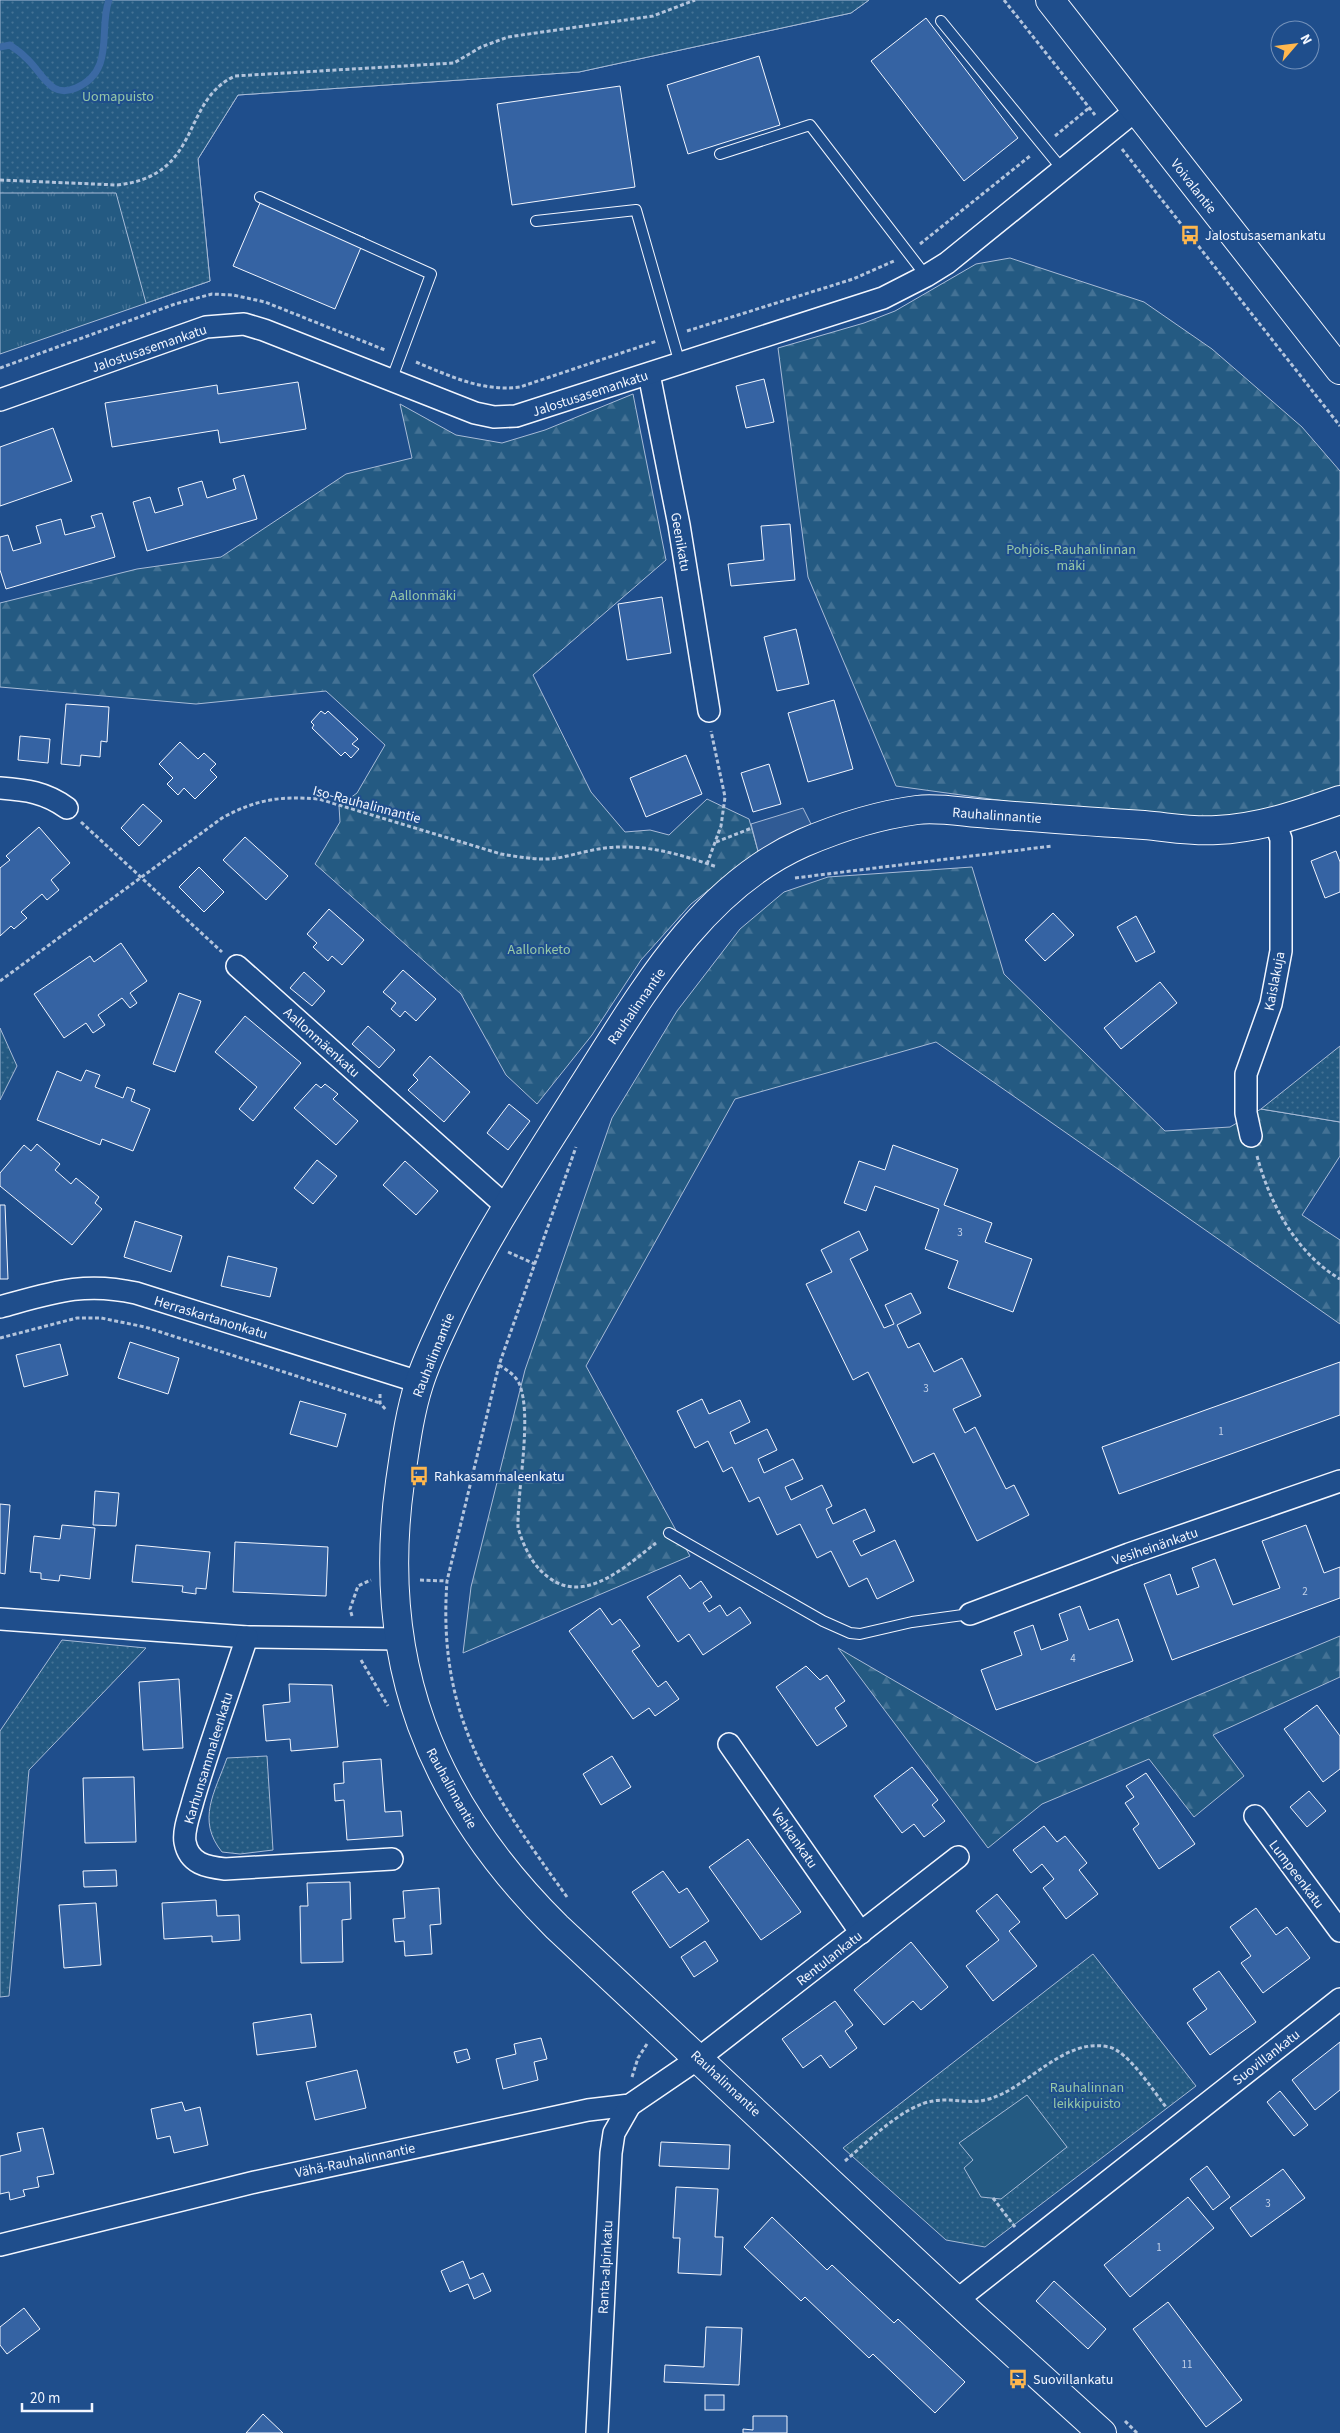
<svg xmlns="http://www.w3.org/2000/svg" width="1340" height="2433" viewBox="0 0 1340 2433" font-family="'Source Sans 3',sans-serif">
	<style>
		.grass { fill: url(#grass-tufts); stroke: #a8bbd7 }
		.forest { fill: url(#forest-firs); stroke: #a8bbd7 }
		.park { fill: url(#park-dots); stroke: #a8bbd7 }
		.pitch { fill: #245a82; stroke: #a8bbd7 }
		.parking { fill: #305b95; stroke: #a8bbd7 }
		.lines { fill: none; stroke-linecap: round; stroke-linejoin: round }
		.stream { stroke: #3b69a3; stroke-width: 7 }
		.building { fill: #3563a3; stroke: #f2f6ff }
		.lane-casing { stroke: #f2f6ff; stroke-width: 12 }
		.street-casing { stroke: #f2f6ff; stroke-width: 24 }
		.secondary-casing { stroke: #f2f6ff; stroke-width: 30 }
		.path { stroke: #b3c4dc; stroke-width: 3; stroke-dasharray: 4 2.5; stroke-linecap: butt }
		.lane { stroke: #1f4e8c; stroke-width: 10 }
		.street { stroke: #1f4e8c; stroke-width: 21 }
		.secondary { stroke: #1f4e8c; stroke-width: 28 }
		.labels { text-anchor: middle; stroke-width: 4; stroke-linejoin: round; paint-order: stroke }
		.number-label { font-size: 11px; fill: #c3d1e8 }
		.park-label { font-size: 14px; fill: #97c8a6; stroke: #1f4e8c }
		.street-label { font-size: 14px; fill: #f2f6ff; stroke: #1f4e8c }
		.poi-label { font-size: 14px; fill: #f2f6ff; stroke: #1f4e8c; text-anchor: start }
	</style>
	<defs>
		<pattern id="grass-tufts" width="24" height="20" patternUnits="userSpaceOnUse" patternTransform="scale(1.25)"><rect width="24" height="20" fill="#245a82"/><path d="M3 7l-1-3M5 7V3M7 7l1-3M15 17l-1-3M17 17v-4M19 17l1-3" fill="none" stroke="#447295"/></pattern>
		<pattern id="forest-firs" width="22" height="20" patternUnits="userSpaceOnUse" patternTransform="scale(1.25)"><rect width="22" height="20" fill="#245a82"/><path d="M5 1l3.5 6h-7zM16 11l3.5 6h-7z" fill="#447295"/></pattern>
		<pattern id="park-dots" width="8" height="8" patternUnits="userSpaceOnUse" patternTransform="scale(1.25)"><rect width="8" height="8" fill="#245a82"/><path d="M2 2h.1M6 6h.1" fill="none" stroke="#447295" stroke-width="1.8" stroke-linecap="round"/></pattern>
	</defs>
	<rect width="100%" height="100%" fill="#1f4e8c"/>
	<polygon class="grass" points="0,0 869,0 851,13 579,72 238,95 198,159 210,281 0,354"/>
	<g class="forest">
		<polygon points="1010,258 1144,302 1212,349 1302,427 1340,471 1340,800 1215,830 896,786 808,577 778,348 864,323 895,311 976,264"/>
		<polygon points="633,394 666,560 533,675 591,792 625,832 650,830 669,835 707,799 749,819 758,851 691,904 641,960 592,1035 537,1104 506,1075 461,994 315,864 340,822 339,806 357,793 385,745 326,691 196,704 0,687 0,603 137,569 221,557 346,474 412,458 400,404 456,435 502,443 545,430"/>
		<polygon points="972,867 1004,974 1165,1131 1230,1127 1261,1109 1340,1122 1340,1156 1302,1215 1340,1240 1340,1324 936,1042 735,1099 586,1366 690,1556 463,1653 471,1587 525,1370 612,1118 677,1011 740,929 784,892 828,877"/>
		<polygon points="1340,1636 1340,1677 1213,1735 1244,1776 1194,1817 1149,1759 1042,1804 988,1848 838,1648 1036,1763"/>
	</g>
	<g class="park">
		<polygon points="0,0 869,0 851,13 579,72 238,95 198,159 210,281 146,303 116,193 0,193"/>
		<polygon points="0,1028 17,1066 0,1100"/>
		<polygon points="1340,1046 1340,1122 1261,1109"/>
		<polygon points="62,1640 146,1648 29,1770 9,1996 0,1997 0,1731"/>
		<path d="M267,1756L273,1850L240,1854L222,1852C196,1820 215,1792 227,1758Z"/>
		<polygon points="1093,1954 1196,2086 985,2247 946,2240 843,2148"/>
	</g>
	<polygon class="pitch" points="1027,2095 1067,2147 1001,2199 981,2197 964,2168 973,2160 959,2143"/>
	<polygon class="parking" points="803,808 812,826 758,851 751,824"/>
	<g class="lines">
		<path class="stream" d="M0,47L10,45C15,49 21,52 25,57C36,66 42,80 54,88C61,92 69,91 76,88C116,71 98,29 109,0"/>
	</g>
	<g class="building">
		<polygon points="926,18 1018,138 964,181 871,61"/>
		<polygon points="759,56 780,125 688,154 667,85"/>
		<polygon points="620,86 635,187 512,205 497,104"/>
		<polygon points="263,196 365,238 335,309 233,266"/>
		<polygon points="764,379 774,422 746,428 736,386"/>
		<polygon points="298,382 306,429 220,443 218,430 112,447 105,403 217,385 218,394"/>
		<polygon points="53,428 72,481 0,506 0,447"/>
		<polygon points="244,475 257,519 147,551 133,502 150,497 155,513 183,505 178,488 202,481 207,498 236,489 233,479"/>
		<polygon points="102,513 115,557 6,589 0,570 0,537 8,535 13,551 41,543 36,526 61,519 65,535 95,527 91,516"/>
		<polygon points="790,524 795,580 731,586 728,564 764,560 761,526"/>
		<polygon points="662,597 671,653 627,660 618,604"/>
		<polygon points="796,629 809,684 777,691 764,637"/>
		<polygon points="834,700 853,769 808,782 788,713"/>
		<polygon points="66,704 109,707 107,742 101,741 100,757 81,755 80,766 61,764"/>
		<polygon points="321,711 325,714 328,711 358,739 352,744 359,749 351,758 345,752 341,756 312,728 314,725 311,722"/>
		<polygon points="20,736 50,739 48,763 18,760"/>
		<polygon points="180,742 198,759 204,753 216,764 210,770 217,777 195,799 184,788 178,795 167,784 173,778 159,764"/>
		<polygon points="686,755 702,794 646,817 630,778"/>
		<polygon points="769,764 781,804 753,812 741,773"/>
		<polygon points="143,804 162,821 139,846 121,828"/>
		<polygon points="39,827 70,863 51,880 59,890 47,900 42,894 21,912 27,918 14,929 11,926 0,936 0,868 10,860 6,856"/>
		<polygon points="245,837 288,876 266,900 223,860"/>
		<polygon points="1336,851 1340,862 1340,892 1325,898 1311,861"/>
		<polygon points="199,867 224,892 204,912 179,887"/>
		<polygon points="329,909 364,940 342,965 332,956 328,961 313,947 317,943 307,934"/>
		<polygon points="1053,913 1074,935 1045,961 1025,940"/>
		<polygon points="1136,916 1155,952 1136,962 1117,927"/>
		<polygon points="121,943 147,981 130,993 137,1003 130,1008 122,998 98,1015 105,1025 93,1033 86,1023 64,1038 34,994 90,956 94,962"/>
		<polygon points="403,970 436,999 416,1021 405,1011 400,1017 391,1009 396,1003 383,992"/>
		<polygon points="304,972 325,991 312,1006 290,988"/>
		<polygon points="1160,982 1177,1003 1121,1049 1104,1028"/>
		<polygon points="179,993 201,1001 175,1072 153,1064"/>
		<polygon points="245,1016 301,1063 253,1121 239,1109 257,1087 215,1052"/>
		<polygon points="368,1026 395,1050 379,1068 352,1044"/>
		<polygon points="430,1056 470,1092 444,1122 408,1090 418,1080 413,1075"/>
		<polygon points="86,1070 100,1075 95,1087 123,1098 127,1087 135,1090 131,1101 150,1109 133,1151 102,1139 100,1145 37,1120 57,1071 81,1081"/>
		<polygon points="316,1084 321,1088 325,1084 338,1094 333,1099 358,1121 336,1145 294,1108"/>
		<polygon points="509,1104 530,1121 508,1150 487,1133"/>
		<polygon points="37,1144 60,1164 55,1170 71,1184 76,1178 99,1197 95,1203 102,1209 72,1245 0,1186 0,1173 24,1145 31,1151"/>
		<polygon points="893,1145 958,1169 944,1205 992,1223 985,1242 1032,1259 1013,1312 948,1288 958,1261 925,1249 939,1209 875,1186 866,1211 844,1203 859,1161 885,1170"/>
		<polygon points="317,1160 337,1176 313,1204 294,1188"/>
		<polygon points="405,1161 438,1191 416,1215 383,1185"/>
		<polygon points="0,1205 5,1205 8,1279 0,1279"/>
		<polygon points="135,1221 182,1236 171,1272 124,1257"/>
		<polygon points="859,1231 868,1250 850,1259 884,1328 894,1324 885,1305 911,1293 921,1313 897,1325 908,1348 919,1343 934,1372 962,1358 981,1396 953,1409 965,1433 975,1427 1006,1489 1014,1485 1029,1515 977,1541 934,1453 913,1463 868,1372 853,1380 806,1284 832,1272 821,1250"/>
		<polygon points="228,1256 277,1268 270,1297 221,1286"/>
		<polygon points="130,1342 179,1358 168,1394 118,1378"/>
		<polygon points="60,1344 68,1375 24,1387 16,1355"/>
		<polygon points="1340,1362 1340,1415 1119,1494 1102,1447"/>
		<polygon points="702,1399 709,1414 740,1400 750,1422 730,1432 735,1444 767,1429 777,1450 758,1459 764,1473 793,1459 803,1479 785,1487 791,1500 822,1485 832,1506 826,1509 833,1524 865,1509 875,1531 853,1541 861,1556 895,1540 914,1581 877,1599 867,1578 849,1587 831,1551 817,1558 800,1524 777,1535 759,1497 749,1502 732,1467 723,1472 708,1441 695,1448 677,1411"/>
		<polygon points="300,1401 346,1414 337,1447 290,1434"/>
		<polygon points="95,1491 119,1493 116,1526 93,1525"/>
		<polygon points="0,1504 10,1505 5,1574 0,1573"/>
		<polygon points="62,1525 95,1528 90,1579 60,1575 59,1581 41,1579 41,1573 30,1572 34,1536 60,1539"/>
		<polygon points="1306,1525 1324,1573 1340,1567 1340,1598 1172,1660 1144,1584 1170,1574 1177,1595 1199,1587 1192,1568 1215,1559 1233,1605 1280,1588 1262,1541"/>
		<polygon points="235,1542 328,1547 326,1596 233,1592"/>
		<polygon points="136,1545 210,1552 206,1589 196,1588 196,1594 182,1592 183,1586 132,1582"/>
		<polygon points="680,1575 690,1589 701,1581 712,1597 703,1603 709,1612 720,1605 727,1616 740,1607 751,1623 703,1655 689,1634 678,1642 647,1597"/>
		<polygon points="1080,1606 1089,1630 1118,1619 1133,1661 996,1710 981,1670 1022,1655 1014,1632 1033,1625 1041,1650 1068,1640 1059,1614"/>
		<polygon points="600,1608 612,1625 620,1619 640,1646 632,1651 658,1687 666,1681 679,1699 655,1716 649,1708 633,1719 569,1631"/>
		<polygon points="806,1666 820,1680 827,1675 845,1701 835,1708 847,1726 817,1746 776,1687"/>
		<polygon points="179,1679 183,1748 143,1750 139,1682"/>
		<polygon points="289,1684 332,1685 338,1747 291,1751 290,1739 266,1741 263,1705 290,1702"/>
		<polygon points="1317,1705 1340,1736 1340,1769 1323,1782 1284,1729"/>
		<polygon points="612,1756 631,1787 601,1805 583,1774"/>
		<polygon points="381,1759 385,1812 401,1811 403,1836 347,1840 344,1800 335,1801 334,1784 344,1783 343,1762"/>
		<polygon points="912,1767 938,1800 932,1805 945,1821 924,1837 914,1824 902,1833 874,1796"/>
		<polygon points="1146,1773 1195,1844 1159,1869 1133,1829 1139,1824 1125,1803 1134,1797 1126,1786"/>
		<polygon points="134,1777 136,1842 85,1843 83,1778"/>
		<polygon points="1309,1791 1326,1811 1307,1827 1290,1807"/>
		<polygon points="1044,1826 1057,1842 1065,1836 1087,1863 1079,1870 1098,1894 1066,1919 1043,1888 1054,1879 1042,1864 1031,1873 1013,1850"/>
		<polygon points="748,1839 801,1912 761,1940 709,1867"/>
		<polygon points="116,1870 117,1886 84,1887 83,1871"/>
		<polygon points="663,1871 679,1893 687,1888 709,1921 670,1948 632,1892"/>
		<polygon points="350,1882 351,1919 342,1920 343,1962 301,1963 300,1906 308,1906 307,1883"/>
		<polygon points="439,1888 441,1924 430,1925 432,1954 405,1956 404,1941 395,1942 393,1919 405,1918 403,1891"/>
		<polygon points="997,1894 1020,1922 1009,1931 1037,1966 993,2001 966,1966 999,1940 976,1911"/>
		<polygon points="216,1900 217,1916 239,1915 240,1940 212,1942 212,1936 164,1939 162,1903"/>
		<polygon points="96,1903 101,1965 64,1968 59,1905"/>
		<polygon points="1256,1908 1276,1935 1287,1927 1310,1958 1263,1993 1241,1963 1251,1956 1230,1927"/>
		<polygon points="705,1941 718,1961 694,1977 681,1957"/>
		<polygon points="911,1942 948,1987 921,2010 913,2001 884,2025 854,1990"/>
		<polygon points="1219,1971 1256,2022 1210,2055 1187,2023 1207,2009 1193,1989"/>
		<polygon points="835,2001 853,2025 845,2031 857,2048 830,2068 821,2055 803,2068 782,2039"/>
		<polygon points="311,2014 316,2047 257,2055 253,2023"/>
		<polygon points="541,2038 547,2059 534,2062 538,2080 503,2089 496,2059 516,2054 514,2044"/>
		<polygon points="1340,2042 1340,2090 1315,2110 1292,2080"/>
		<polygon points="467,2049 470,2059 457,2063 454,2052"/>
		<polygon points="357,2070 366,2108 315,2120 306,2082"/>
		<polygon points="1280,2091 1308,2125 1294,2136 1267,2102"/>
		<polygon points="182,2102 185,2111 200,2107 208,2145 174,2153 170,2136 157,2139 151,2109"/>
		<polygon points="43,2128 54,2174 37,2177 39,2187 23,2190 25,2196 10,2200 9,2192 0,2194 0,2156 21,2151 17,2133"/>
		<polygon points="661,2142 730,2145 729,2169 659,2166"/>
		<polygon points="1207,2166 1230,2197 1213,2210 1190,2179"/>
		<polygon points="1283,2169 1305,2198 1251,2237 1230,2208"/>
		<polygon points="676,2187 718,2189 715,2237 723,2237 721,2275 678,2273 680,2238 673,2238"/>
		<polygon points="1188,2197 1214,2228 1130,2297 1104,2265"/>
		<polygon points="772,2217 827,2270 832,2265 894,2323 898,2319 965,2382 935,2413 873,2354 869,2358 805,2297 801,2301 744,2247"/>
		<polygon points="463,2261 470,2279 483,2273 491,2291 474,2299 468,2284 450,2292 441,2271"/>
		<polygon points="1054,2281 1106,2329 1088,2349 1036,2301"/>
		<polygon points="1168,2302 1242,2400 1206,2427 1133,2329"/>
		<polygon points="24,2308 40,2329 7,2354 0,2345 0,2327"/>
		<polygon points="706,2327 742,2328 739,2385 664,2382 665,2365 704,2367"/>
		<rect x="705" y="2395" width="19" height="15"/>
		<polygon points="263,2414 283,2433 246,2433"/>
		<polygon points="753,2416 787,2416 787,2433 743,2433 743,2429 753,2430"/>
	</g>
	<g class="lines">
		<defs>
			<g id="lane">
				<polyline points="941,21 1062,169"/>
				<polyline points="720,154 810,125 926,276"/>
				<polyline points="260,197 431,274 391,381"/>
				<polyline points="536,221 636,210 680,364"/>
				<polyline points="669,1533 823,1621 850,1633 860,1634 912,1622 970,1614"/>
			</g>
			<g id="street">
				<polyline points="649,374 679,525 709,711"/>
				<polyline points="0,400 206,327 244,324 264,330 475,413 494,417 516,416 883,298 926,276 947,263 1135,111"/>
				<path d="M0,788C26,790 45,792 67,808"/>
				<polyline points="237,966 507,1207"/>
				<polyline points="1251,1136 1246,1113 1246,1074 1271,1004 1281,951 1281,839 1275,822"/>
				<path d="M0,1307C51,1293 83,1281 136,1293L419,1382"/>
				<polyline points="970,1614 1129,1554 1340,1481"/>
				<polyline points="0,1619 247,1637 399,1639"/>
				<path d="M247,1637C229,1692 209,1746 193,1801C190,1813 183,1830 185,1842C189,1864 207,1867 225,1869L392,1859"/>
				<polyline points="729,1744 861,1933"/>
				<polyline points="1255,1816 1340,1931"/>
				<polyline points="0,2245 255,2182 588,2110 630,2105 699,2058 958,1857"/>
				<polyline points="957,2300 1340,1999"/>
				<polyline points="597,2433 611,2153 614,2133 630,2105"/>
			</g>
			<g id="secondary">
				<polyline points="1050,0 1340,370"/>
				<path d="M1102,2433L972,2315L557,1927C430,1801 375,1661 400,1482C405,1449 409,1415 419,1384C427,1358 440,1333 451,1309C488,1232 536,1161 581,1089C640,997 699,889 803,843C838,828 879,815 917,810C940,807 966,813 989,814C1041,818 1092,822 1144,825C1168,827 1193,832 1217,830C1260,828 1300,814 1340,800"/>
			</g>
		</defs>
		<use href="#lane" class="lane-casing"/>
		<use href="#street" class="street-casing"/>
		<use href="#secondary" class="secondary-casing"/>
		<g class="path">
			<polyline points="1004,0 1095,115"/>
			<polyline points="1055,136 1089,108"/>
			<polyline points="1122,149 1340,426"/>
			<path d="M0,180L117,185C203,176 180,101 235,76L454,63L481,47L508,37L653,16L695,0"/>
			<polyline points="920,244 1030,156"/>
			<polyline points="687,331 853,279 894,261"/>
			<path d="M416,362C450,376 482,392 520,387L657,341"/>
			<polyline points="0,368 175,304 212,294 233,295 265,302 385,350"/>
			<polyline points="81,822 222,952"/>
			<polyline points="716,842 752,828"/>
			<polyline points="707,864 721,826 725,797 711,731"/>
			<polyline points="795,878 1052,846"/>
			<path d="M0,981L222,818C257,799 280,796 319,799L501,854C520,857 539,861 558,858C578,854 599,847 619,847C654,846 685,856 717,867"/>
			<path d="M1257,1156C1270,1204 1296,1253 1340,1279"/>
			<polyline points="508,1252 535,1264"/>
			<polyline points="0,1338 77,1318 101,1318 145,1327 380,1403"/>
			<path d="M499,1365C507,1370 515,1375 519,1383C533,1416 517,1489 518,1528C524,1547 532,1565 548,1577C585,1606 627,1565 656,1543"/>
			<polyline points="380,1394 380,1403 386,1410"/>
			<polyline points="420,1580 447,1581"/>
			<polyline points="352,1616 350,1609 358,1586 371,1580"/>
			<polyline points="361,1660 388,1706"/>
			<path d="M567,1897C491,1791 437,1718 447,1581L499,1365L576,1147"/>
			<polyline points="632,2077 638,2058 647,2044"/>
			<path d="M845,2161C866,2143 887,2122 911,2109C944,2091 961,2107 989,2099C1030,2087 1063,2037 1109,2047C1128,2051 1154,2092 1166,2107"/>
			<polyline points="993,2198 1015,2227"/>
			<polyline points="1125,2421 1137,2433"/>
		</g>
		<use href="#lane" class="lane"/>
		<use href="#street" class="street"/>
		<use href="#secondary" class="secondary"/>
	</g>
	<defs>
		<symbol id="bus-bare" viewBox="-9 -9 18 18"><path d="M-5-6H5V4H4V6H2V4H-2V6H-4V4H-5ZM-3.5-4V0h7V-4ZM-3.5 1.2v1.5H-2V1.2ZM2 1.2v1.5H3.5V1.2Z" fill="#ffb74d" stroke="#1f4e8c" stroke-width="2.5" paint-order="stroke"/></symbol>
	</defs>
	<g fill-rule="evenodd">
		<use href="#bus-bare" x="1176" y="221" width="28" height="28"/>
		<use href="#bus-bare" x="405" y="1462" width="28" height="28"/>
		<use href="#bus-bare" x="1004" y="2365" width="28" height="28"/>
	</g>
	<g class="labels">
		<g class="number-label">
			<text x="960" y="1236">3</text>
			<text x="926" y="1392">3</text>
			<text x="1221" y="1435">1</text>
			<text x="1305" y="1595">2</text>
			<text x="1073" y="1662">4</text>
			<text x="1268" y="2207">3</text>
			<text x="1159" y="2251">1</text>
			<text x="1187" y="2368">11</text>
		</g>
		<g class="park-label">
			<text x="118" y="101">Uomapuisto</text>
			<text x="1071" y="554">Pohjois-Rauhanlinnan<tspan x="1071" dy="16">mäki</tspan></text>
			<text x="423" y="600">Aallonmäki</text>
			<text x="539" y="954">Aallonketo</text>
			<text x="1087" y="2092">Rauhalinnan<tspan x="1087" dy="16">leikkipuisto</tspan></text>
		</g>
		<g class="street-label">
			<text transform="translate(1194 186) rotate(52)" y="5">Voivalantie</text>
			<text transform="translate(149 348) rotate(-19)" y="5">Jalostusasemankatu</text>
			<text transform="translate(590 393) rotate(-18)" y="5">Jalostusasemankatu</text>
			<text transform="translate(681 542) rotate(80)" y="5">Geenikatu</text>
			<text transform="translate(367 804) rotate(15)" y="5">Iso-Rauhalinnantie</text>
			<text transform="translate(997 815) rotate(4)" y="5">Rauhalinnantie</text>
			<text transform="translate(1274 981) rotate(-79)" y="5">Kaislakuja</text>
			<text transform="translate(636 1006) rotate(-55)" y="5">Rauhalinnantie</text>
			<text transform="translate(322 1042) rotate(42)" y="5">Aallonmäenkatu</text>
			<text transform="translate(211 1317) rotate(17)" y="5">Herraskartanonkatu</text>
			<text transform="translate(433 1355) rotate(-68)" y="5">Rauhalinnantie</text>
			<text transform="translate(1155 1546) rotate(-19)" y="5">Vesiheinänkatu</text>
			<text transform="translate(208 1758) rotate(-73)" y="5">Karhunsammaleenkatu</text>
			<text transform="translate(452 1788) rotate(61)" y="5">Rauhalinnantie</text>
			<text transform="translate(795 1838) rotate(55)" y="5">Vehkankatu</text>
			<text transform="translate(1297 1874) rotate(53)" y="5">Lumpeenkatu</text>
			<text transform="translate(829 1958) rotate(-38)" y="5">Rentulankatu</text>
			<text transform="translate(1266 2057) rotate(-38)" y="5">Suovillankatu</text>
			<text transform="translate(726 2083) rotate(43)" y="5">Rauhalinnantie</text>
			<text transform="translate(355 2160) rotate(-12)" y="5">Vähä-Rauhalinnantie</text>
			<text transform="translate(605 2267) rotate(-87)" y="5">Ranta-alpinkatu</text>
		</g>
		<g class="poi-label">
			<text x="1205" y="240">Jalostusasemankatu</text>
			<text x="434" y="1481">Rahkasammaleenkatu</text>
			<text x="1033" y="2384">Suovillankatu</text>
		</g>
	</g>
	<g transform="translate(1295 45) rotate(62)"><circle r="24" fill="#1f4e8c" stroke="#7391ba"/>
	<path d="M0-4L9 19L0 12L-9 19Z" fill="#ffb74d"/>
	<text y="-8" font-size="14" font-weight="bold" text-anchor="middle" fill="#f2f6ff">N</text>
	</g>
	<path d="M22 2403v8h70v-8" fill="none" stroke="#f2f6ff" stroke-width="2.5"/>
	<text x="30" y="2403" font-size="15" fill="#f2f6ff" stroke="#1f4e8c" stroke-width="4" paint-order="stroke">20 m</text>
</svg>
